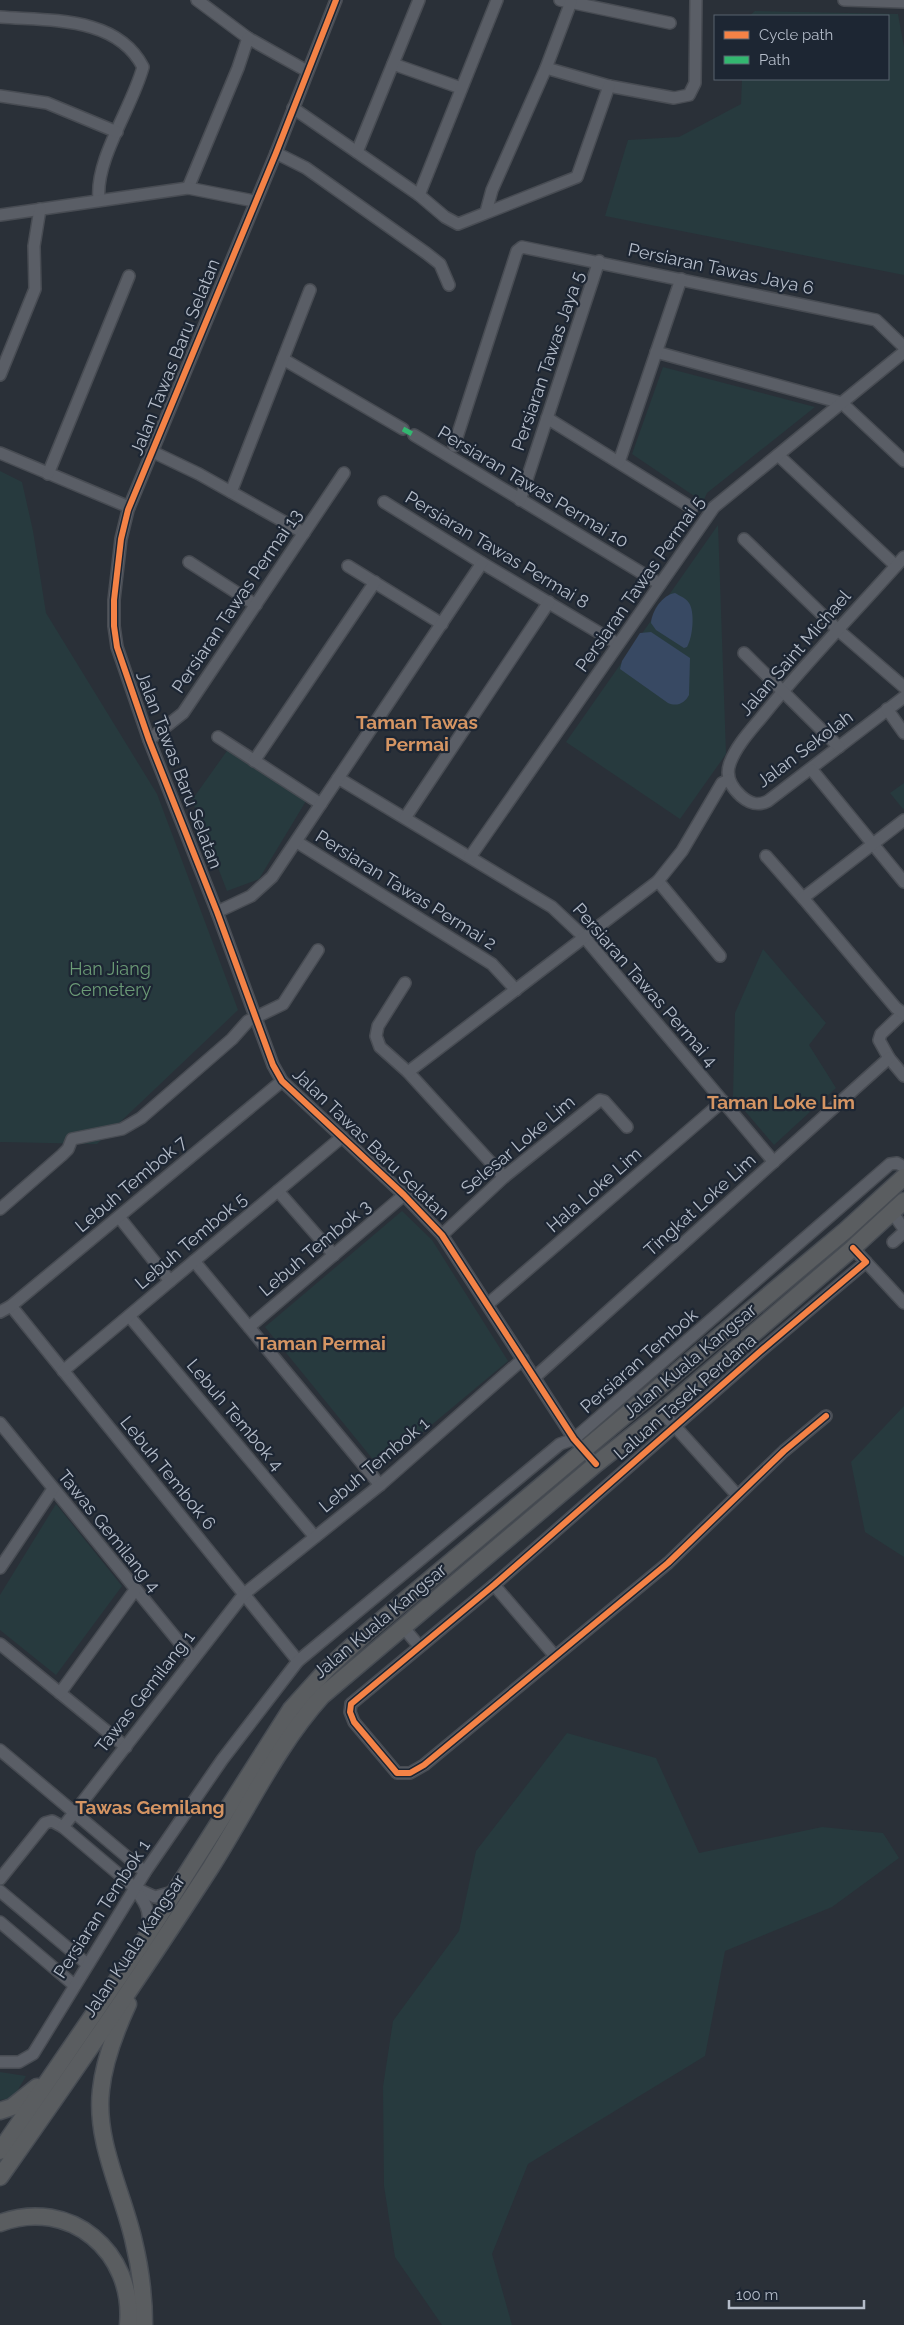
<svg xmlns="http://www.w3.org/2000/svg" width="904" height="2325" viewBox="0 0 904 2325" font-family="Raleway,sans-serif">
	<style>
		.green { fill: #273a3e }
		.water { fill: #384963 }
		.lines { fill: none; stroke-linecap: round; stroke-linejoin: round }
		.minor-casing { stroke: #484c53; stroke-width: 14 }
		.highway-casing { stroke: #474c53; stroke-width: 19 }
		.minor { stroke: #5a5e66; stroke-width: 11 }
		.highway { stroke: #5a5d60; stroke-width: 16 }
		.quiet { stroke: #33b770; stroke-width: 5; stroke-dasharray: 10 5; stroke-linecap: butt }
		.cycleway-casing { stroke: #1d2633; stroke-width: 9 }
		.cycleway { stroke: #f48246; stroke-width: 6 }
		.labels { text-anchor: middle; stroke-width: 4.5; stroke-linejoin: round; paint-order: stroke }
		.street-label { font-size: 18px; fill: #b4bcc9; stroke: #1d2633 }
		.park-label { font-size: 18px; fill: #6b9a76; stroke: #1d2633 }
		.neighbourhood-label { font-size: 19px; font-weight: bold; fill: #d59563; stroke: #1d2633 }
	</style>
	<rect width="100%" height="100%" fill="#2a3038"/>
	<g class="green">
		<polygon points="755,11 898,14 904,47 904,275 605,216 628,140 679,137 741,104 742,79 888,79 888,16 749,16"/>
		<polygon points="663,367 815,407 707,493 703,502 632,454"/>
		<polygon points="0,471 22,482 33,531 46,613 157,794 238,1010 97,1144 0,1142"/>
		<polygon points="718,525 726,754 680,819 566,742"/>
		<polygon points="229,748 306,801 259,879 227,891 192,800"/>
		<polygon points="904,783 904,808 903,809 890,793"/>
		<polygon points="763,949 826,1023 809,1045 836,1088 774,1145 733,1097 735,1013"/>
		<polygon points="402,1211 432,1240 508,1361 380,1468 265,1327"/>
		<polygon points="904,1406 904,1557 865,1532 851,1462"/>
		<polygon points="56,1504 122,1586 56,1675 0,1630 0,1595"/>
		<polygon points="567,1733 656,1758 699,1853 822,1827 883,1833 899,1858 832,1907 725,1951 705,2056 528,2164 492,2254 512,2325 442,2325 395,2257 384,2186 383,2087 393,2021 459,1931 476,1851"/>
		<polygon points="0,2072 26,2076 13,2098 0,2100"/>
	</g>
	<g class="water">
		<path d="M675,593C680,596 686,598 689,603C695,612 693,637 687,647L684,648L656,630L651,623C652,611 662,595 675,593Z"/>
		<path d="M651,632L690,658L689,695C685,703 677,707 668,703L620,669L622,661L640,633Z"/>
	</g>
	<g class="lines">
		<defs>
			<g id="minor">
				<polyline points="197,0 248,38 307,71"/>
				<polyline points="336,0 276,153 128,510 121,539 114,600 114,626 117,647 149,740 217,912 273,1065 282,1081 404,1195 442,1235 574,1439 596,1464"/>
				<polyline points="560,0 670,23"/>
				<polyline points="844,0 904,2"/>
				<path d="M0,17C50,21 117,16 143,67C132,108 95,159 99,199"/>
				<polyline points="393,64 461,88"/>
				<polyline points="546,68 609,86 674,98 689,95 695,83 696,0"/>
				<polyline points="0,96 47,103 117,132"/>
				<polyline points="293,108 419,195 445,217 458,224 577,177 609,86"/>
				<polyline points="357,152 419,0"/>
				<polyline points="276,153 306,168 426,253 440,264 449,285"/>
				<polyline points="188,188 238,68 248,38"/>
				<polyline points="419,195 497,0"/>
				<polyline points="486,212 492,190 546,68 571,2"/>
				<polyline points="0,215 188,188 254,201"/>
				<polyline points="656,352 842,403 904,461"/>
				<polyline points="283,359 403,429"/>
				<polyline points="0,375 35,289 34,246 40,209"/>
				<polyline points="547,418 692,508"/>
				<polyline points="414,435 660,584"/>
				<polyline points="454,446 517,251 522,247 876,320 904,347"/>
				<polyline points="153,452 199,474 304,533"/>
				<polyline points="0,453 129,507"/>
				<polyline points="778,455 896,566"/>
				<polyline points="619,462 681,279"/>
				<polyline points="48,474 129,276"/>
				<polyline points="231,492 310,290"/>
				<polyline points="520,500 599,261"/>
				<polyline points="384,502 482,563 618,644"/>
				<polyline points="744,539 838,630 904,687"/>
				<path d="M904,557C858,609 809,659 765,713C753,728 737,744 730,763C725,776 731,787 741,796C750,804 758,806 768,801L904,697"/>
				<polyline points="189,562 256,605"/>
				<polyline points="348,566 442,624"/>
				<polyline points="744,653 839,747"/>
				<polyline points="887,709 904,733"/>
				<polyline points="218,737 321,804"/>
				<polyline points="149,740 183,713 344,473"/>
				<polyline points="254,761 375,582"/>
				<polyline points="812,770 904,882"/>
				<polyline points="338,778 552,907 585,938 774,1162"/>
				<polyline points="405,818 549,602"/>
				<polyline points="297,842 492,964 516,990"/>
				<polyline points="766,856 803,898"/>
				<polyline points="470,857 714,507 904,352"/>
				<polyline points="658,881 720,956"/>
				<polyline points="217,912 251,896 272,877 482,563"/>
				<polyline points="405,983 378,1026 376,1036 380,1047 408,1072 504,1177"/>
				<polyline points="904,1012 881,1034 879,1040 889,1058 904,1076"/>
				<polyline points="903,1013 896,1008 803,898 904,820"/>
				<polyline points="408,1072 658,881 682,851 722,783 729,780"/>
				<polyline points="278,1191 334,1255"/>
				<polyline points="0,1209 62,1155 68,1149 72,1139 122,1129 141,1118 232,1039 248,1021 283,1004 318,950"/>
				<polyline points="892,1212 904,1229"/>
				<polyline points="119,1217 170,1281"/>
				<polyline points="442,1235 504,1177 600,1100 604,1101 627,1127"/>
				<polyline points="893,1242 904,1232"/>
				<polyline points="194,1261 380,1485"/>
				<polyline points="866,1262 904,1303"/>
				<polyline points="488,1304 723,1101"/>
				<polyline points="11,1306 298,1661"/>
				<polyline points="0,1312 11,1306 282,1081"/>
				<polyline points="129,1316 315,1537"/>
				<polyline points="249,1327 404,1195"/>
				<polyline points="63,1371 342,1137"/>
				<polyline points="535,1377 889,1058"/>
				<polyline points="662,1412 737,1495"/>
				<polyline points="826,1416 784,1451 668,1563 424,1765 410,1773 397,1773 354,1722 350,1712 351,1704 494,1585 763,1349 866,1262 853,1248"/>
				<polyline points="0,1423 193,1659"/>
				<polyline points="0,1568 53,1489"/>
				<polyline points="494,1585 555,1656"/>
				<polyline points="404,1628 419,1646"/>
				<polyline points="0,1644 126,1747"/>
				<polyline points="60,1693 135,1590"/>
				<polyline points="0,1750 145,1872"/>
				<polyline points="0,1879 45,1823 52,1821 63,1827"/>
				<polyline points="0,1891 87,1964"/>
				<polyline points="176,1891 155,1897 135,1888 63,1827 244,1594 380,1485 523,1359"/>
				<path d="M137,1892C148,1906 151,1915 146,1932"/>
				<polyline points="0,1922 74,1985"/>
				<polyline points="0,2062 19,2062 33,2054 145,1872 222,1760 298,1661 560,1444 574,1439 890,1164 897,1163 904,1167"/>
			</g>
			<g id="highway">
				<path d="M128,2004C116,2030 104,2061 101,2090C95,2141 122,2191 133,2238C140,2266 144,2296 144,2325"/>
				<polyline points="0,2111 12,2107 37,2087"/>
				<polyline points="0,2151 143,1942 291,1709 328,1668 366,1633 846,1230 904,1177"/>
				<path d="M0,2177C72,2075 143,1972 211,1867C248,1809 276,1747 322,1696L596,1464L662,1412L853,1248L904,1201"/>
				<path d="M0,2223C70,2197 135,2252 128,2325"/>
			</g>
		</defs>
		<use href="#minor" class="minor-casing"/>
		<use href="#highway" class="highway-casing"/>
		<use href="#minor" class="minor"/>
		<use href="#highway" class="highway"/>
		<polyline class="quiet" points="403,429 414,435"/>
		<defs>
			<g id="cycleway">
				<polyline points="336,0 276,153 128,510 121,539 114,600 114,626 117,647 149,740 217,912 273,1065 282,1081 404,1195 442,1235 574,1439 596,1464"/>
				<polyline points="826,1416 784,1451 668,1563 424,1765 410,1773 397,1773 354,1722 350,1712 351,1704 494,1585 763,1349 866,1262 853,1248"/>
			</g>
		</defs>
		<use href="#cycleway" class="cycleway-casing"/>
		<use href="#cycleway" class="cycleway"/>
	</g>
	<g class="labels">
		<g class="street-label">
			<text transform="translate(721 269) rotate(12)" y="6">Persiaran Tawas Jaya 6</text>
			<text transform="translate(175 357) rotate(-68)" y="6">Jalan Tawas Baru Selatan</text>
			<text transform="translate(548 361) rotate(-71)" y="6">Persiaran Tawas Jaya 5</text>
			<text transform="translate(533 487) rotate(31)" y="6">Persiaran Tawas Permai 10</text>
			<text transform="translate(497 550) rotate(31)" y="6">Persiaran Tawas Permai 8</text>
			<text transform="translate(640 584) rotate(-55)" y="6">Persiaran Tawas Permai 5</text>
			<text transform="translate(237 601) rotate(-56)" y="6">Persiaran Tawas Permai 13</text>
			<text transform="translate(795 653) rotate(-49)" y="6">Jalan Saint Michael</text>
			<text transform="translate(805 749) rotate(-37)" y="6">Jalan Sekolah</text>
			<text transform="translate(179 770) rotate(69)" y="6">Jalan Tawas Baru Selatan</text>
			<text transform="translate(406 890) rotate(32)" y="6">Persiaran Tawas Permai 2</text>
			<text transform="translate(645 985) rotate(49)" y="6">Persiaran Tawas Permai 4</text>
			<text transform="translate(371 1144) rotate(44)" y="6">Jalan Tawas Baru Selatan</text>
			<text transform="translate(518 1145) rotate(-40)" y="6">Selesar Loke Lim</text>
			<text transform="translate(131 1184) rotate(-40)" y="6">Lebuh Tembok 7</text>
			<text transform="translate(594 1190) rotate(-41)" y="6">Hala Loke Lim</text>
			<text transform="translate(700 1205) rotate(-42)" y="6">Tingkat Loke Lim</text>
			<text transform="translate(191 1241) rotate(-40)" y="6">Lebuh Tembok 5</text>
			<text transform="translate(315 1248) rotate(-40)" y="6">Lebuh Tembok 3</text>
			<text transform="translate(639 1361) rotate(-41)" y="6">Persiaran Tembok</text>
			<text transform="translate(690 1361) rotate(-40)" y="6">Jalan Kuala Kangsar</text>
			<text transform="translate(685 1397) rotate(-41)" y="6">Laluan Tasek Perdana</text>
			<text transform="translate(235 1415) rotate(50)" y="6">Lebuh Tembok 4</text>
			<text transform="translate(374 1465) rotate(-40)" y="6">Lebuh Tembok 1</text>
			<text transform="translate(168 1473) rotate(51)" y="6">Lebuh Tembok 6</text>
			<text transform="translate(109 1531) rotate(51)" y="6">Tawas Gemilang 4</text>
			<text transform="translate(380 1621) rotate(-40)" y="6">Jalan Kuala Kangsar</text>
			<text transform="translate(145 1692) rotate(-52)" y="6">Tawas Gemilang 1</text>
			<text transform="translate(102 1909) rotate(-57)" y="6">Persiaran Tembok 1</text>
			<text transform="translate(134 1946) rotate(-56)" y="6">Jalan Kuala Kangsar</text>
		</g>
		<g class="park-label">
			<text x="110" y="975">Han Jiang<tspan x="110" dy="21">Cemetery</tspan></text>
		</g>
		<g class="neighbourhood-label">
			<text x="417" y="729">Taman Tawas<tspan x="417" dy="22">Permai</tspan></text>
			<text x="781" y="1109">Taman Loke Lim</text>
			<text x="321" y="1350">Taman Permai</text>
			<text x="150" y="1814">Tawas Gemilang</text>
		</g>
	</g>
	<rect x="714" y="15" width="175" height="65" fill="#1d2633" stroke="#59626f"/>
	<rect x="724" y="31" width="25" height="8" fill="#f48246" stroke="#59626f"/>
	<text x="759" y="40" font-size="15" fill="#b4bcc9">Cycle path</text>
	<rect x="724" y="56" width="25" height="8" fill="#33b770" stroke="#59626f"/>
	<text x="759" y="65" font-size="15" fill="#b4bcc9">Path</text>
	<path d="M729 2300v8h135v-8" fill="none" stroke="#b4bcc9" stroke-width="2.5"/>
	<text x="736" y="2300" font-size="15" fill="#b4bcc9" stroke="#1d2633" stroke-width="4" paint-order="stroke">100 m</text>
</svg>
